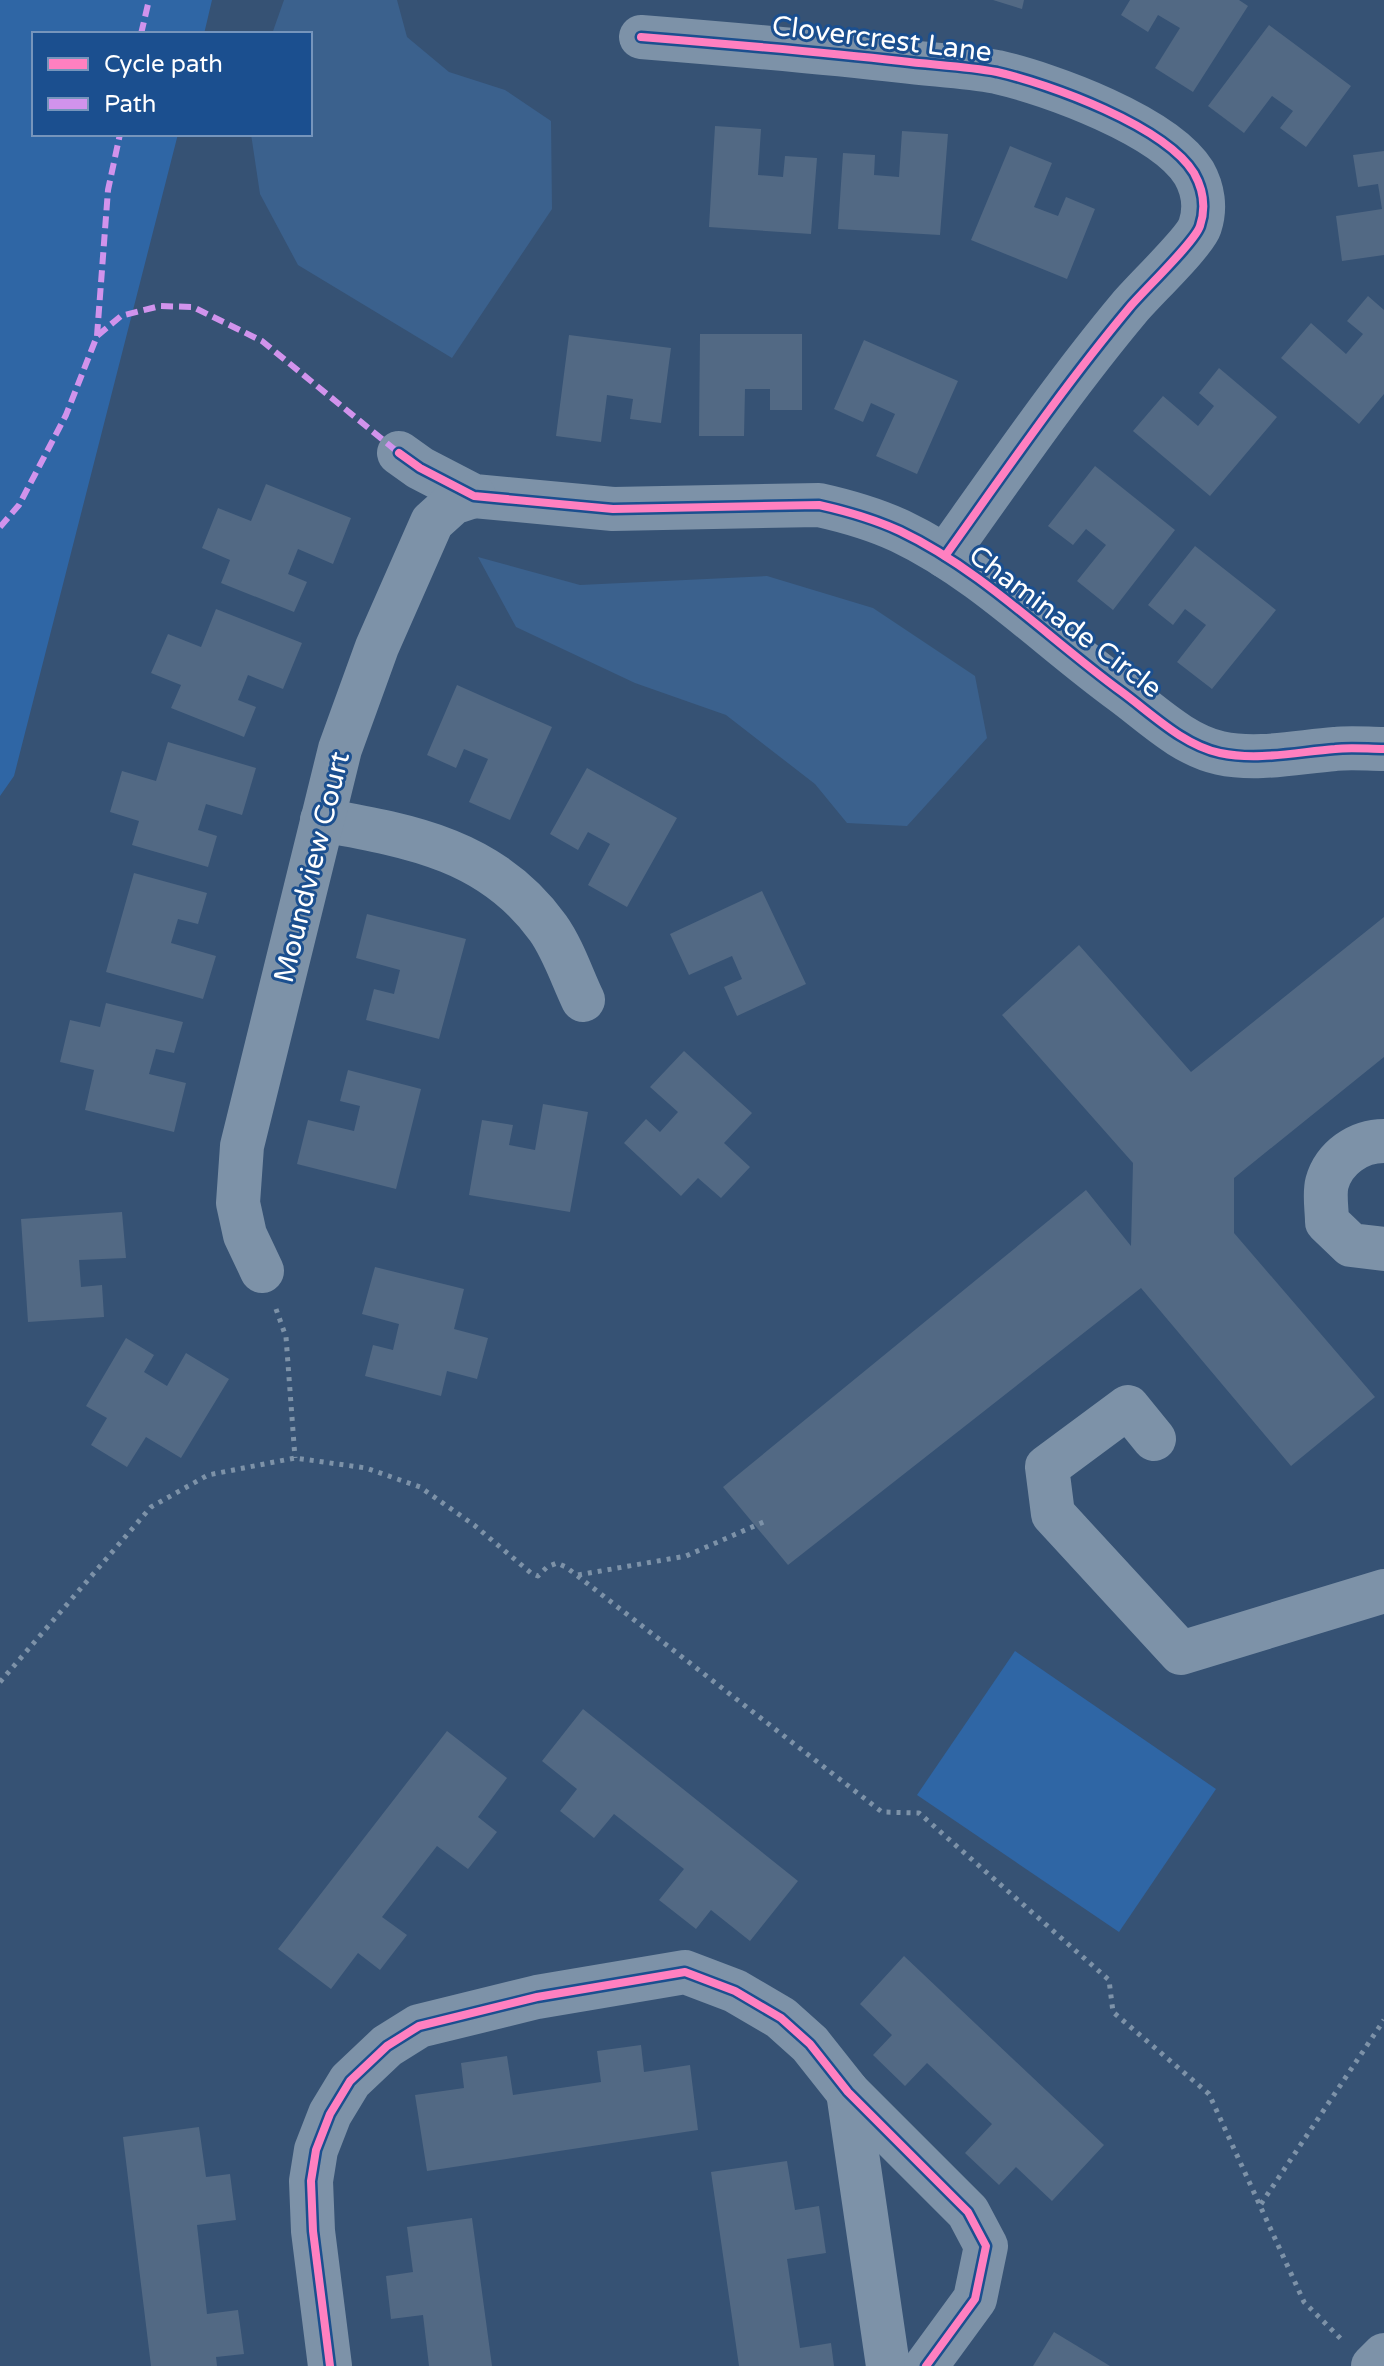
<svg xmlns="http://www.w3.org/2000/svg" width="1384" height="2366" viewBox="0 0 1384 2366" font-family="'Varela Round',sans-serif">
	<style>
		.green { fill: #2f66a5 }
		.water { fill: #3b618d }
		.building { fill: #526984 }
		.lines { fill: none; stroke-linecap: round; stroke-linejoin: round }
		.path { stroke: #7d92a8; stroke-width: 5; stroke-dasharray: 4 6; stroke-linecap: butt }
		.minor { stroke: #7d92a8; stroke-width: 44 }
		.quiet { stroke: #d193ec; stroke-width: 6; stroke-dasharray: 12 6; stroke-linecap: butt }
		.cycleway-casing { stroke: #1b4f8f; stroke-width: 13 }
		.cycleway { stroke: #ff80c0; stroke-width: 8 }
		.labels { text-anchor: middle; stroke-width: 6; stroke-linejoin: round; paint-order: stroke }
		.street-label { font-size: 28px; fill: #fff; stroke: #1b4f8f }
	</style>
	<rect width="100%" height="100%" fill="#365274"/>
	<g class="green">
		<polygon points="0,0 212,0 204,34 34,34 34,134 178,134 14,776 0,796"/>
		<polygon points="1015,1651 1216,1789 1119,1932 917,1795"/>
	</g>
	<g class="water">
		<polygon points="284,0 397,0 407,37 449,72 505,90 551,121 552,209 452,358 298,265 260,194 251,134 310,134 310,34 272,34"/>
		<polygon points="478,557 580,585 767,576 873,608 975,676 987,738 907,826 847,823 815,784 726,715 635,683 516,627"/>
	</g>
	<g class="building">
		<polygon points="993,0 1024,0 1022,9"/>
		<polygon points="1130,0 1239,0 1248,6 1193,92 1155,68 1180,28 1158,15 1148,32 1121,15"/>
		<polygon points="1269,25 1351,86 1306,147 1280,128 1293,111 1272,96 1244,133 1208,106"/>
		<polygon points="715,126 761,129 758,175 783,177 785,156 817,158 811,234 709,227"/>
		<polygon points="902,131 948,134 940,235 838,229 843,153 875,155 874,175 899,177"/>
		<polygon points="1010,146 1052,163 1034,207 1058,216 1066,197 1095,209 1067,279 971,240"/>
		<polygon points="1384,151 1384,255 1342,261 1336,216 1382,209 1378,184 1358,187 1353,155"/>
		<polygon points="1368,296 1384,310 1384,394 1359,424 1281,358 1311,323 1346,354 1363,334 1347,321"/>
		<polygon points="700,334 802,334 802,410 770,410 770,389 745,389 744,436 699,436"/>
		<polygon points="569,335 671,348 661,423 630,419 633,399 607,395 601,442 556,436"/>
		<polygon points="864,340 958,381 917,474 876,456 895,414 871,403 863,422 834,409"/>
		<polygon points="1219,368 1277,417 1210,496 1133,431 1163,396 1198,426 1214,406 1199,393"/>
		<polygon points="1095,466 1175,530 1113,610 1077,581 1106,545 1086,529 1073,545 1048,526"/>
		<polygon points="266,484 351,518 333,564 298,549 288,574 307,582 294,612 221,583 230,560 202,548 218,508 251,521"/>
		<polygon points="1195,546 1276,610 1212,689 1177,662 1206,625 1185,609 1173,625 1148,605"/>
		<polygon points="216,609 302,643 283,689 248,675 238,700 256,707 244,737 171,708 181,685 151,673 168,634 201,647"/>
		<polygon points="457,685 552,727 510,820 469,802 488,759 464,749 456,768 427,755"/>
		<polygon points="168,742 256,768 242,815 206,804 198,830 217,836 208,867 132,845 139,821 110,812 122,771 156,781"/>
		<polygon points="587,768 677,818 627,907 588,885 610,844 588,832 578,850 550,834"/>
		<polygon points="134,873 207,893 198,924 178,919 171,943 216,956 203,999 106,972"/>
		<polygon points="762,891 806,984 737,1016 724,987 742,979 732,956 689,975 670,934"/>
		<polygon points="367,914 466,939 439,1039 366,1020 374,989 394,994 400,970 356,958"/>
		<polygon points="1384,917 1384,1057 1234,1178 1234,1233 1375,1397 1291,1466 1141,1288 788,1565 723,1487 1086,1190 1131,1246 1133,1163 1002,1015 1079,945 1191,1072"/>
		<polygon points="106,1003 183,1022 174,1053 156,1049 149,1074 186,1083 174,1132 85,1110 94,1070 60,1062 70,1020 100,1027"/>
		<polygon points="684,1051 752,1113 724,1143 750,1167 721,1198 698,1178 681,1196 624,1143 646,1119 660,1132 678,1112 650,1087"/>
		<polygon points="348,1070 421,1089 396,1189 297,1164 308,1120 354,1131 360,1106 340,1101"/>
		<polygon points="543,1104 588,1112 570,1212 469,1195 482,1120 513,1125 509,1145 535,1150"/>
		<polygon points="122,1212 126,1258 79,1260 81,1287 102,1285 104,1317 28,1322 21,1219"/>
		<polygon points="375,1267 464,1289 454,1329 488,1338 477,1379 447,1371 441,1396 365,1376 373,1345 393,1350 399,1324 362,1314"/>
		<polygon points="126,1338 154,1355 144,1372 167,1386 186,1353 229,1379 181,1458 146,1437 127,1467 91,1445 107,1418 86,1406"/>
		<polygon points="583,1709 798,1881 750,1941 711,1910 696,1929 659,1900 684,1869 614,1814 594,1838 560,1811 577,1789 542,1761"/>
		<polygon points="447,1731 507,1778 478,1817 497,1832 468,1869 437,1846 382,1917 407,1935 380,1970 358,1953 331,1989 278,1949"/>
		<polygon points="904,1956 1104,2145 1052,2201 1016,2167 999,2185 965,2153 992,2124 927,2063 905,2086 873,2055 892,2035 860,2004"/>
		<polygon points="641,2045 644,2072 690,2065 698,2130 427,2171 415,2095 464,2088 461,2063 507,2056 513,2095 601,2082 597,2051"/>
		<polygon points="199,2127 206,2177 230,2174 236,2220 197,2225 207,2314 238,2310 244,2354 216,2357 217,2366 151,2366 123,2137"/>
		<polygon points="787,2161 795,2210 819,2206 826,2253 787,2259 800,2348 831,2343 834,2366 739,2366 711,2172"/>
		<polygon points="472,2218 492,2366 429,2366 423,2315 391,2319 386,2276 413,2272 407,2227"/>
		<polygon points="1054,2332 1110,2366 1033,2366"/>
	</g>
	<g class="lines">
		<g class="path">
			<polyline points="276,1309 286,1337 295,1458"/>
			<polyline points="578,1575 686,1556 768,1520"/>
			<polyline points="0,1682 151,1507 208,1475 295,1458 366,1468 420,1487 474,1525 531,1573 538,1576 547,1567 557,1563 566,1567 882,1812 919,1813 1109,1980 1113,2012 1209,2094 1304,2302 1342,2340"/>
			<polyline points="1261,2204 1384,2020"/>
		</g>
		<g class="minor">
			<path d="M641,37C728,44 814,51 901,61C933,65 966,66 997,72C1050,84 1165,126 1194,173C1203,189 1206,208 1200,226C1195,242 1143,291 1129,308C1063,387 1005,472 945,556"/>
			<path d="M399,453L420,468L474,496L613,509L819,505C846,511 874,519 900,531C982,570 1049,639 1122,692C1152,714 1183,745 1220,753C1257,761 1297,752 1335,749C1351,747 1368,749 1384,749"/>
			<path d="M322,820C411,836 492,850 548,928C563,949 572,977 583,1000"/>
			<path d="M1384,1141C1358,1141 1334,1158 1327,1183C1324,1194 1327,1210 1327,1222L1351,1245L1384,1249"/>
			<polyline points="262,1271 245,1235 238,1203 242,1146 340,749 377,647 432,522 453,503 474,496"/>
			<polyline points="1154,1439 1128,1407 1047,1467 1053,1514 1181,1653 1384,1591"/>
			<polyline points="848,2092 888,2366"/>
			<polyline points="330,2366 313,2231 311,2181 316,2150 330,2114 350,2081 387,2046 419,2026 537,1997 685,1972 735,1991 781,2018 810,2044 848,2092 968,2212 986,2246 975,2299 926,2366"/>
			<polyline points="1373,2366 1384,2355"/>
		</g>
		<g class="quiet">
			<polyline points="141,34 149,0"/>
			<polyline points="97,336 108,190 120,134"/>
			<polyline points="0,527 19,505 66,415 97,336 121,316 160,306 193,307 262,341 399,453"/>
		</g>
		<defs>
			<g id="cycleway">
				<path d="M641,37C728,44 814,51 901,61C933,65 966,66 997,72C1050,84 1165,126 1194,173C1203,189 1206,208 1200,226C1195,242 1143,291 1129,308C1063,387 1005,472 945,556"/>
				<path d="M399,453L420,468L474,496L613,509L819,505C846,511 874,519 900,531C982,570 1049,639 1122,692C1152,714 1183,745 1220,753C1257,761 1297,752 1335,749C1351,747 1368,749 1384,749"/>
				<polyline points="330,2366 313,2231 311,2181 316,2150 330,2114 350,2081 387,2046 419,2026 537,1997 685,1972 735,1991 781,2018 810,2044 848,2092 968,2212 986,2246 975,2299 926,2366"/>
			</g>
		</defs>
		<use href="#cycleway" class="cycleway-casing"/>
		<use href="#cycleway" class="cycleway"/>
	</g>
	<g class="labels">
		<g class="street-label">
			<text transform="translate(882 38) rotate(7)" y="10">Clovercrest Lane</text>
			<text transform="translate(1066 621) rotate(37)" y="10">Chaminade Circle</text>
			<text transform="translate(311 867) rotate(-76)" y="10">Moundview Court</text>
		</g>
	</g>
	<rect x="32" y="32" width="280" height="104" fill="#1b4f8f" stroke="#7695bc" stroke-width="2"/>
	<rect x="48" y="58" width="40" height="12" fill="#ff80c0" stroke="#7695bc" stroke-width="2"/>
	<text x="104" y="72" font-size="24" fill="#ffffff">Cycle path</text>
	<rect x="48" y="98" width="40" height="12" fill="#d193ec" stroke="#7695bc" stroke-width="2"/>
	<text x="104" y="112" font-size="24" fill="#ffffff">Path</text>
</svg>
